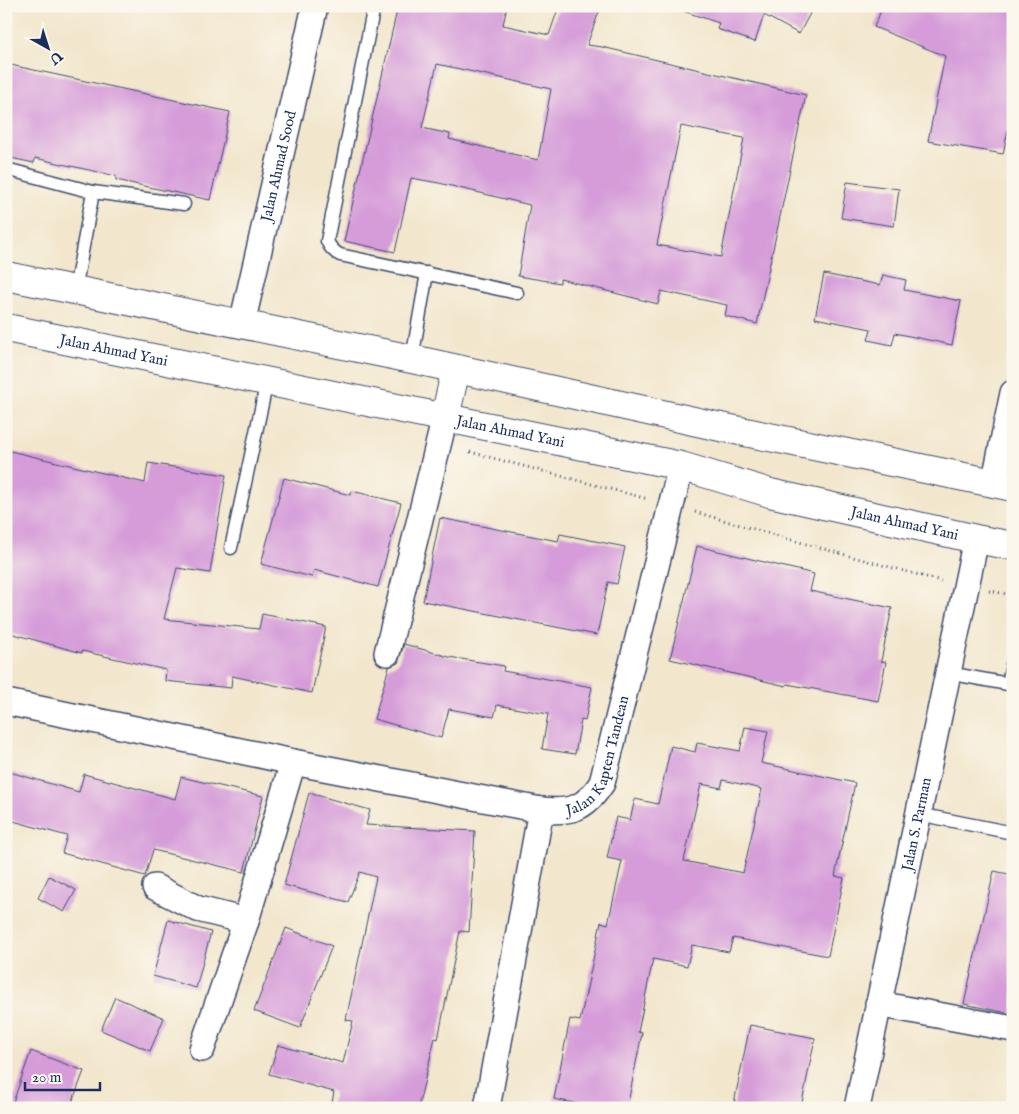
<svg xmlns="http://www.w3.org/2000/svg" width="1019" height="1114" viewBox="0 0 1019 1114" font-family="'IM FELL English',serif">
	<style>
		.building { fill: #d59cd9; fill-rule: evenodd }
		.lines { fill: none; stroke-linecap: round; stroke-linejoin: round }
		.service-casing { stroke: #3b4a6e; stroke-width: 15 }
		.minor-casing { stroke: #3b4a6e; stroke-width: 28 }
		.primary-casing { stroke: #3b4a6e; stroke-width: 30 }
		.path { stroke: #3b4a6e; stroke-width: 3; stroke-dasharray: 1 4; stroke-linecap: butt }
		.service { stroke: #fff; stroke-width: 12 }
		.minor { stroke: #fff; stroke-width: 25 }
		.primary { stroke: #fff; stroke-width: 28 }
		.labels { text-anchor: middle; stroke-width: 4; stroke-linejoin: round; paint-order: stroke }
		.street-label { font-size: 15px; fill: #1b2f5e; stroke: #fbf7ec }
	</style>
	<rect width="100%" height="100%" fill="#fbf7ec"/>
	<filter id="ink" filterUnits="userSpaceOnUse"><feTurbulence type="fractalNoise" baseFrequency=".02" numOctaves="2"/><feDisplacementMap in="SourceGraphic" scale="10" xChannelSelector="R" yChannelSelector="G"/><feConvolveMatrix kernelMatrix="1 2 1 2 8 2 1 2 1" color-interpolation-filters="sRGB"/></filter>
	<filter id="wash" filterUnits="userSpaceOnUse"><feTurbulence type="fractalNoise" baseFrequency=".0096" numOctaves="4" result="noise"/><feDisplacementMap in="SourceGraphic" scale="20" xChannelSelector="R" yChannelSelector="G"/><feGaussianBlur stdDeviation="1.12" result="paint"/><feColorMatrix in="noise" values="0 0 0 0 0 0 0 0 0 0 0 0 0 0 0 0 0 1.4 0 .05"/><feComposite in="paint" operator="in"/></filter>
	<g filter="url(#wash)">
		<rect width="100%" height="100%" fill="#f2e6cc"/>
		<g id="blocks">
			<g class="building">
				<path d="M398,6H507L503,25L549,35L559,6H601L587,45L602,47L806,95L757,324L725,316L727,305L661,291L658,304L560,279V283L518,276L530,205L439,183L411,178L395,252L344,241ZM437,64L551,89L538,160L449,139L450,134L422,128ZM681,126L744,138L721,257L657,245Z"/>
				<polygon points="680,6 814,6 799,34 764,15 755,42 717,29 719,23 680,10"/>
				<polygon points="883,6 1013,6 1013,105 1003,154 928,141 945,56 874,27"/>
				<polygon points="6,64 230,112 210,200 116,180 116,176 35,158 34,163 6,157"/>
				<polygon points="847,182 899,189 894,226 841,218"/>
				<polygon points="824,274 880,285 883,275 906,280 904,290 961,301 952,345 895,333 892,345 868,340 871,329 815,318"/>
				<polygon points="6,450 145,483 148,463 226,475 210,573 177,568 164,619 259,629 262,614 326,627 312,693 232,676 231,688 165,681 166,670 82,651 82,653 6,632"/>
				<polygon points="284,478 350,495 352,491 401,503 378,587 314,570 312,577 261,564"/>
				<polygon points="440,518 558,541 560,534 625,547 617,584 608,582 597,635 423,601"/>
				<polygon points="697,546 814,574 810,591 892,608 881,661 886,662 878,701 787,684 786,686 670,659"/>
				<polygon points="404,644 449,657 504,666 503,671 592,687 585,721 581,720 575,754 542,749 548,714 497,705 494,717 449,709 441,738 374,719 389,667 398,663"/>
				<path d="M745,727L768,731L761,763L855,783L835,876L844,878L828,956L733,938L729,952L692,945L687,966L653,959L638,1032L642,1033L627,1108H598L554,1099L570,1019L580,1021L601,922L608,924L622,861L607,858L616,817L630,820L635,799L658,804L671,746L695,752L697,743L740,751ZM723,780L762,789L743,873L684,861L701,784L721,788Z"/>
				<polygon points="6,771 79,792 84,774 175,799 181,777 263,796 244,872 153,850 145,876 62,853 67,836 6,819"/>
				<polygon points="309,793 370,810 366,825 475,831 469,932 460,931 438,1039 435,1038 418,1108 331,1108 334,1092 269,1074 278,1045 343,1063 353,1021 346,1020 376,877 360,872 348,902 284,885"/>
				<polygon points="994,871 1013,875 1013,1014 964,1004"/>
				<polygon points="49,876 76,890 64,912 38,898"/>
				<polygon points="168,920 211,932 196,988 153,976"/>
				<polygon points="286,928 332,946 300,1028 254,1011"/>
				<polygon points="115,997 164,1018 150,1051 101,1030"/>
				<polygon points="750,1025 815,1038 801,1108 733,1108"/>
				<polygon points="31,1051 84,1071 70,1108 11,1108"/>
			</g>
		</g>
	</g>
	<g filter="url(#ink)">
		<use href="#blocks" fill-opacity="0" stroke="#3b4a6e" stroke-width="1"/>
		<g class="lines">
			<defs>
				<g id="service">
					<path d="M373,11L327,241C330,248 334,252 340,255L517,293"/>
					<polyline points="6,169 93,192 75,290"/>
					<polyline points="93,192 184,204"/>
					<polyline points="412,359 427,273"/>
					<polyline points="231,548 267,381"/>
					<polyline points="948,673 1008,684 1013,660"/>
					<polyline points="918,814 1013,833"/>
				</g>
				<g id="minor">
					<path id="s1" d="M242,324L315,6"/>
					<polyline points="994,484 1013,393"/>
					<polyline points="387,653 445,417"/>
					<path id="s2" d="M6,702L293,762L541,810C571,813 585,809 602,783L681,466"/>
					<polyline points="155,887 198,909 246,921 293,762"/>
					<polyline points="878,1004 1013,1029"/>
					<polyline points="202,1049 246,921"/>
					<polyline points="487,1108 541,810"/>
					<path id="s3" d="M857,1108L976,539"/>
				</g>
				<g id="primary">
					<polyline points="6,276 412,359 716,426 1013,487"/>
					<path id="s4" d="M6,328L681,466L770,493L976,539L1013,546"/>
					<polyline points="445,417 456,369"/>
				</g>
			</defs>
			<use href="#service" class="service-casing"/>
			<use href="#minor" class="minor-casing"/>
			<use href="#primary" class="primary-casing"/>
			<g class="path">
				<polyline points="470,452 648,499"/>
				<polyline points="695,512 820,548 941,581"/>
				<polyline points="989,591 1013,595"/>
			</g>
			<use href="#service" class="service"/>
			<use href="#minor" class="minor"/>
			<use href="#primary" class="primary"/>
		</g>
	</g>
	<g class="labels">
		<g class="street-label">
			<text dy="5" stroke="none"><textPath href="#s1" startOffset="162">Jalan Ahmad Sood</textPath></text>
			<text dy="5" stroke="none"><textPath href="#s4" startOffset="110">Jalan Ahmad Yani</textPath></text>
			<text dy="5" stroke="none"><textPath href="#s4" startOffset="515">Jalan Ahmad Yani</textPath></text>
			<text dy="5" stroke="none"><textPath href="#s4" startOffset="920">Jalan Ahmad Yani</textPath></text>
			<text dy="5" stroke="none"><textPath href="#s2" startOffset="639">Jalan Kapten Tandean</textPath></text>
			<text dy="5" stroke="none"><textPath href="#s3" startOffset="290">Jalan S. Parman</textPath></text>
		</g>
	</g>
	<rect width="1019" height="1114" fill="none" stroke="#fbf7ec" stroke-width="25"/>
	<g transform="translate(48 48) rotate(141)" stroke="#fbf7ec" stroke-width="4" paint-order="stroke">
	<path d="M0-4L9 19L0 12L-9 19Z" fill="#1b2f5e"/>
	<text y="-8" font-size="14" font-weight="bold" text-anchor="middle" fill="#1b2f5e">U</text>
	</g>
	<path d="M25 1082v8h75v-8" fill="none" stroke="#1b2f5e" stroke-width="2.5"/>
	<text x="32" y="1082" font-size="15" fill="#1b2f5e" stroke="#fbf7ec" stroke-width="4" paint-order="stroke">20 m</text>
</svg>
